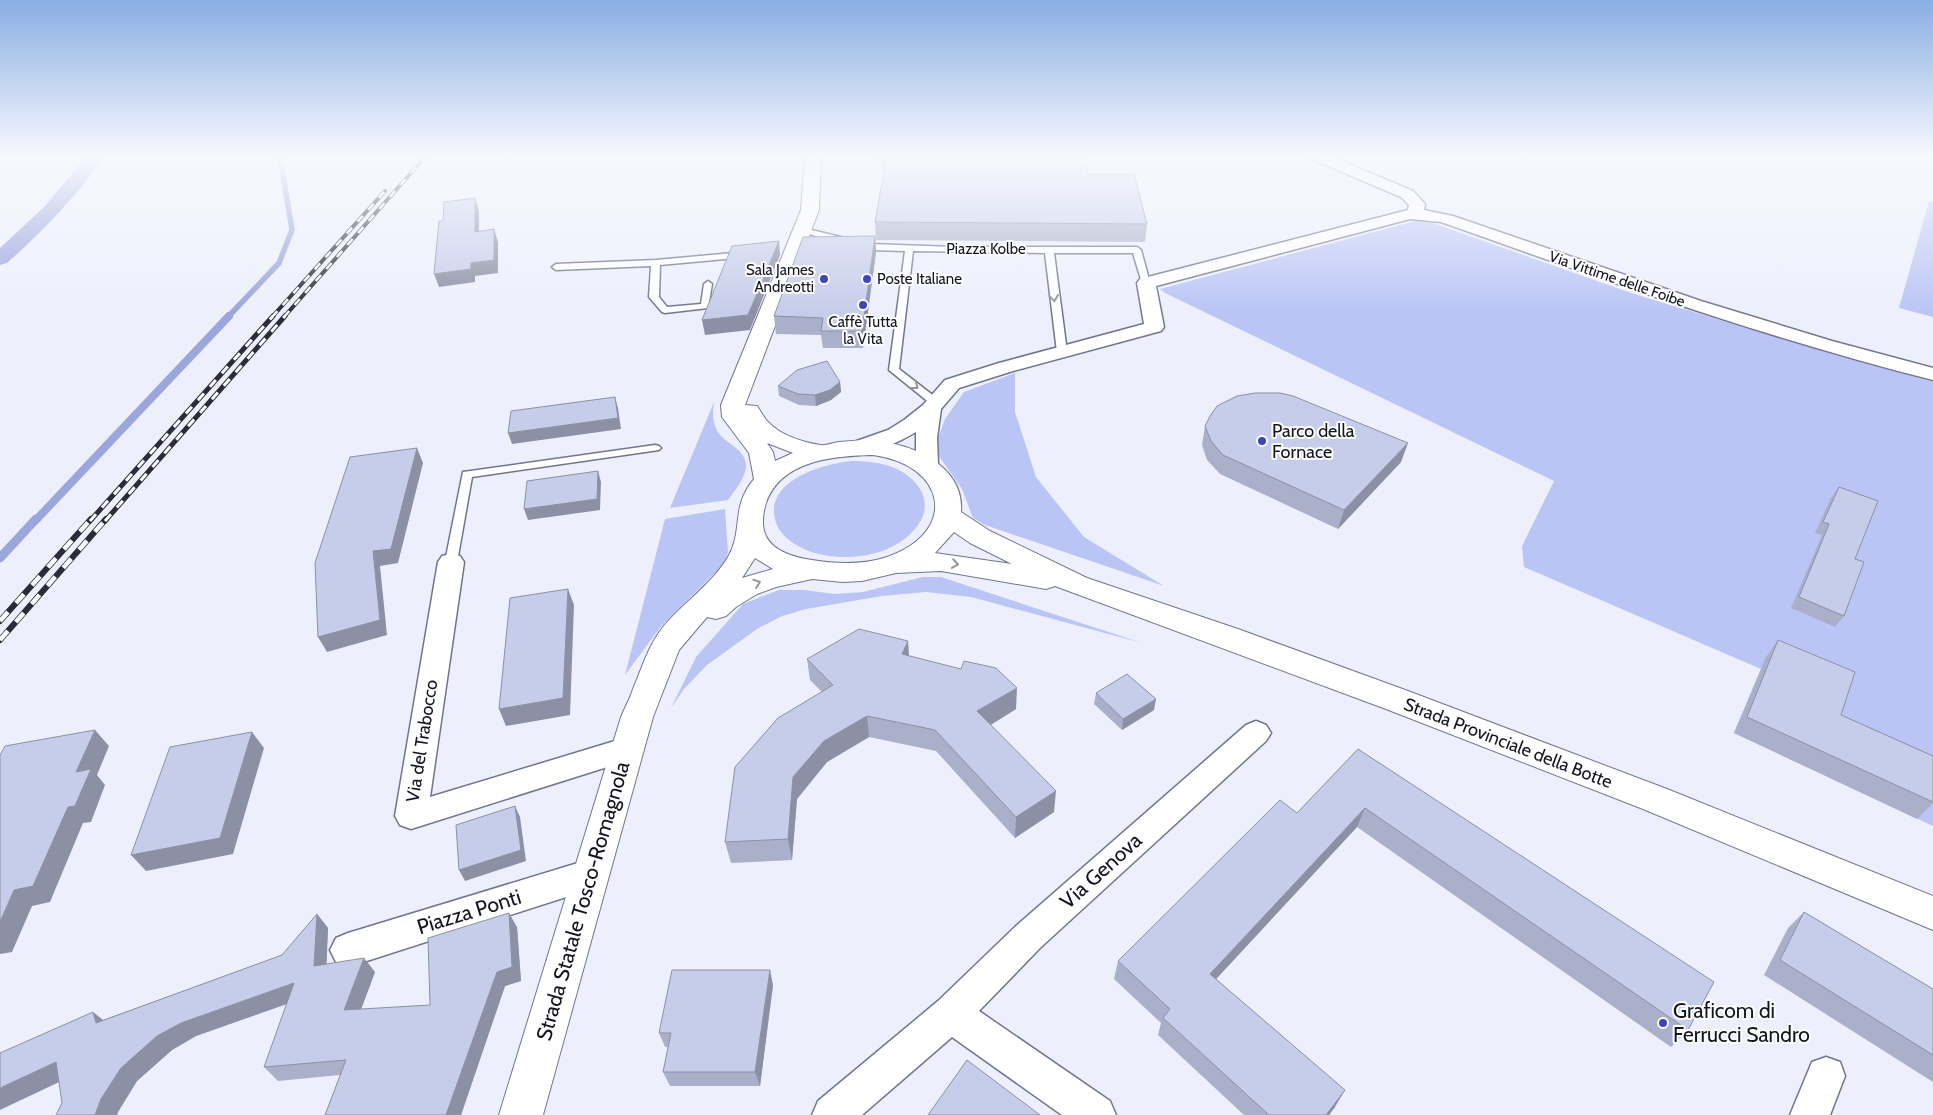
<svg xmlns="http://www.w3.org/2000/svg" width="1933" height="1115" viewBox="0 0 1933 1115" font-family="Cabin,sans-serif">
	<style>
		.green { fill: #bac5f6 }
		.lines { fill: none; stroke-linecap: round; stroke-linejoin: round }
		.stream-far2 { stroke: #9aa6dc; stroke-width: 5.5 }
		.stream-far1 { stroke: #9aa6dc; stroke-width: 8 }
		.stream { stroke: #9aa6dc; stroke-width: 9 }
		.canal { fill: #9aa6dc; fill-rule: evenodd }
		.service-casing { stroke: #6f758f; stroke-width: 3 }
		.minor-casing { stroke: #6f758f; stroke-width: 3 }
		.primary-casing { stroke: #6f758f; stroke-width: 2 }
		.service { fill: #fff; fill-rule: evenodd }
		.minor { fill: #fff; fill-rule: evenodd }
		.primary { fill: #fff; fill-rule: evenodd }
		.rail-far2-casing { stroke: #2a2d37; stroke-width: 4 }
		.rail-far1-casing { stroke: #2a2d37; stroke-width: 5 }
		.rail-casing { stroke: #2a2d37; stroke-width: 6 }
		.rail-far2 { stroke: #fefefe; stroke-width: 2.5; stroke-dasharray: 8; stroke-linecap: butt }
		.rail-far1 { stroke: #fefefe; stroke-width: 3; stroke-dasharray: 9; stroke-linecap: butt }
		.rail { stroke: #fefefe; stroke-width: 4.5; stroke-dasharray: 12; stroke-linecap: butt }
		.wall { fill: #aab0c9 }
		.shaded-wall { fill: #8b90a4 }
		.building { fill: #c6cdea; stroke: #8b90a4 }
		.oneway { stroke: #94959a }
		.poi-dot { fill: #3e45b9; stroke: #fefefe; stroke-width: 2 }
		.labels { text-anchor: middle; stroke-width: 4; stroke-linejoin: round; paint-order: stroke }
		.far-street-label { font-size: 15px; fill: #12141e; stroke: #fefefe }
		.far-poi-label { font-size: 15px; fill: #12141e; stroke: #fefefe; text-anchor: end }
		.poi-label { font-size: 18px; fill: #12141e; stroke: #fefefe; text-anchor: start }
		.street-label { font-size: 18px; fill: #12141e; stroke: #fefefe }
		.near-street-label { font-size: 21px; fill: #12141e; stroke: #fefefe }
		.near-poi-label { font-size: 21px; fill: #12141e; stroke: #fefefe; text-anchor: start }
	</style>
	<rect width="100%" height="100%" fill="#edf0fc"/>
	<g class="green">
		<polygon points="1929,201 1933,202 1933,317 1899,308"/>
		<polygon points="1415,221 1433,223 1631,293 1835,355 1933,382 1933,826 1734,733 1761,669 1524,567 1522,546 1554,481 1165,293 1160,289"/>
		<polygon points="1015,373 1015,412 1036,477 1084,537 1164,586 985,525 973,518 962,489 934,449 945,419 964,392"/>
		<path d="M714,402C713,411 712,419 716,428C722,444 746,447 746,466C746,478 734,491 728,500L670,508Z"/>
		<path d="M851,461C864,461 879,462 892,467C916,476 936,500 918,525C895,558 841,564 806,550C793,544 778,534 775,519C766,480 823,464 851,461Z"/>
		<polygon points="725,509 728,552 725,563 662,625 625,675 665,519"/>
		<polygon points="923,577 941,577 1142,643 971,597 926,592 882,596 806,609 782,616 757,629 707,665 684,689 671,708 696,657 743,604 779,590 804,590 835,594 863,592"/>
	</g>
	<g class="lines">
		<polyline class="stream-far2" points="228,317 279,263 292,230 280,157"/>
		<polyline class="stream-far1" points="35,521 229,316"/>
		<polyline class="stream" points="0,558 36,519"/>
		<path class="canal" d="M86,157H104C76,197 43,231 7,263L0,265V248L44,207Z"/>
		<defs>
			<g id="service">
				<polygon points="799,227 870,244 955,247 1137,247 1141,250 1150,283 1146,286 1142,283 1133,253 1054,253 1067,352 1062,355 1057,352 1045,253 913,251 899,369 939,400 940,402 939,404 931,404 889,370 905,251 870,250 846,245 799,231"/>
				<polygon points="744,252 747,253 747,257 660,265 659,297 667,307 701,304 704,284 708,281 712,284 708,308 665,313 662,312 649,297 651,266 556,270 552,267 556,264 656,260"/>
				<polygon points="655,445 659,446 661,448 659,450 472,477 457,562 451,566 445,562 463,472"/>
			</g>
			<g id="minor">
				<path d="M1312,157H1332L1413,191L1425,204L1424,210L1453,216L1701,301L1832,341L1933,368V380C1766,338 1604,280 1441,222L1410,219L1156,286L1164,327L1161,331L1013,371L959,388L941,409L937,438L938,465L935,470L927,472L919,470L916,465V432C901,441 869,457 851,453L848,448L851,443L888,430L904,420L923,405L945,380L999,363L1144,324L1137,283L1140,279L1408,210L1409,205L1401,197L1314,160Z"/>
				<polygon points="451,554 460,556 464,562 430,797 628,737 639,741 643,749 639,757 411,829 400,825 395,816 438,562 442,556"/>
				<polygon points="1256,721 1266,725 1271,733 1266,741 1040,948 979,1011 1110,1101 1116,1115 1062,1115 952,1037 862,1115 812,1115 818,1101 938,1001 1016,926 1246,725"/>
				<polygon points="591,859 603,864 608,874 603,884 591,889 348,967 336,962 330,950 336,938 348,933"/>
				<polygon points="1826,1057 1840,1062 1845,1076 1830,1115 1790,1115 1812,1062"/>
			</g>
			<path id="primary" d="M805,157H821L819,210L745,405L757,406C761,411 763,417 768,422C780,435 802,442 820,445C826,446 832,443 839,442C850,441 862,440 873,441C912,443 965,466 961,512L990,531L1087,578L1238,629L1408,691L1667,789L1933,896V930L1643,809L1386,709L1055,586L1046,589L941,571L896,573L862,581L843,582L812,579L776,587L757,594L736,607L726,616L716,619L707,617L679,650L653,717L543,1115H499L621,717C625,707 630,699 633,689C642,668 648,646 663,627C683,603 712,584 728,557C744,529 730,508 754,479L749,453L722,417L721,405L801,210ZM767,443L793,453L775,461L773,452ZM873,455C947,465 959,532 887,557C863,565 836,564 812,560C797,558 773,552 766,536C761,526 763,513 766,503C781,460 834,456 873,455ZM954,532L970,543L1012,564L935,553ZM755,558L773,569L742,578Z"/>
		</defs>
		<use href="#service" class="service-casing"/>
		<use href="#minor" class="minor-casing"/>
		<use href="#primary" class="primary-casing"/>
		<use href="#service" class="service"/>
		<use href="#minor" class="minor"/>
		<use href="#primary" class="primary"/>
		<defs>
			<g id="rail-far2">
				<polyline points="272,317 385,191"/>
				<polyline points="284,317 425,157"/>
			</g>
			<g id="rail-far1">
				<polyline points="90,521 273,316"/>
				<polyline points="105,521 285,316"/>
			</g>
			<g id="rail">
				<polyline points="0,621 91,519"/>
				<polyline points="0,640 106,519"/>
			</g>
		</defs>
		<use href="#rail-far2" class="rail-far2-casing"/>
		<use href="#rail-far1" class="rail-far1-casing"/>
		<use href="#rail" class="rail-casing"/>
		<use href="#rail-far2" class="rail-far2"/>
		<use href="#rail-far1" class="rail-far1"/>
		<use href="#rail" class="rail"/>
	</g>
	<g class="wall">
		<polygon points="878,157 1085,157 1088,174 1147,224 1145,242 876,240 875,222 884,171"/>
		<polygon points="875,236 876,252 863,348 823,348 821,335 776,334 774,316"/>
		<polygon points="840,382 841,392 831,400 816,406 799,405 779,396 778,386"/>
		<polygon points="1205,426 1401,462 1338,529 1220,474 1207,460 1202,445"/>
		<polygon points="1839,487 1855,559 1844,616 1835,627 1791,608 1822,535 1815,533 1831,498"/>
		<polygon points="1778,640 1841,715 1933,756 1933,803 1917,819 1734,733 1766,657"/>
		<polygon points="908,641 909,656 1016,709 991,725 1054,812 1015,838 936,751 869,737 827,762 797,799 792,860 731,863 725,842 822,692 810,680 807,659"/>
		<polygon points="1096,693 1154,710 1122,730 1094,704"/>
		<polygon points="1358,749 1688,1030 1671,1047 1357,827 1216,979 1335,1107 1329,1115 1244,1115 1158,1035 1161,1023 1114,979 1118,961 1297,813"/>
		<polygon points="1804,912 1933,989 1933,1082 1764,975 1788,928"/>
		<polygon points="317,914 328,928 326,964 375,972 361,1009 430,1005 517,927 521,981 505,986 461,1115 325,1115 340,1075 278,1081 264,1067 287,1004 196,1036 172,1050 137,1081 118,1112 117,1115 56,1115 62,1103 93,1012 103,1020 282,955"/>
		<polygon points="773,985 760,1086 670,1086 663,1072 668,1047 665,1047 659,1033"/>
	</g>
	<g class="shaded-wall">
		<polygon points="475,198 479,211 479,244 475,232"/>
		<polygon points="494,229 498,242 498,273 475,276 475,282 439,287 434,274 471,263"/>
		<polygon points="875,236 876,252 863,348 862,331"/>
		<polygon points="779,241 780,255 750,330 705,335 702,320"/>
		<polygon points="840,382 841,392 831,400 816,406 815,395"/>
		<polygon points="615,397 618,408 621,429 512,444 508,433"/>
		<polygon points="1408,443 1401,462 1338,529 1344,510"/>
		<polygon points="417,448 423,463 398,563 380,566 387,635 327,652 318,637 373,551"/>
		<polygon points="598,471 601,482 600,510 528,520 524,509"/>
		<polygon points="568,589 574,605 570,715 506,726 499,709"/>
		<polygon points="908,641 909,662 902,654"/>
		<polygon points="1017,688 1016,709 977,733 977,711"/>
		<polygon points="1156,699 1154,710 1122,730 1123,719"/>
		<polygon points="867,716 869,737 827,762 797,799 792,860 788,839 793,777 824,741"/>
		<polygon points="95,730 109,746 97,775 105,785 91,822 83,823 50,902 32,906 12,952 0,954 0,922 14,890 68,807 76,772"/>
		<polygon points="252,732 264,748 233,854 146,871 131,855"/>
		<polygon points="1056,791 1054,812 1015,838 1016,817"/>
		<polygon points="515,806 520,817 526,861 465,881 459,870"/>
		<polygon points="1365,808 1357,827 1204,992 1210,974"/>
		<polygon points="509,913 517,927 521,981 505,986 461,1115 446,1115"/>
		<polygon points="317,914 328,928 326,980 314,966"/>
		<polygon points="364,958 375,972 356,1023 344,1010"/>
		<polygon points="770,970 773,985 760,1086 755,1072"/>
		<polygon points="294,983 306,997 196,1036 172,1050 137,1081 118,1112 117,1115 95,1115 101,1099 121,1068 157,1036 181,1023"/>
		<polygon points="93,1012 109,1025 96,1023"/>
		<polygon points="56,1062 74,1075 0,1110 0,1088"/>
		<polygon points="1345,1090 1335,1107 1329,1115 1326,1115"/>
	</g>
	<g class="building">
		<polygon points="884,157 1085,157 1088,174 1134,174 1147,224 875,222 886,161"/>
		<polygon points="475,198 475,232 494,229 494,260 471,263 471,269 434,274 439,221 443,221 444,202"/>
		<polygon points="875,236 862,331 821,331 823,318 774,316 803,237"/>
		<polygon points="779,241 748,315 702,320 732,246"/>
		<polygon points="827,361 840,382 830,390 815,395 798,394 778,386 797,370"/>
		<polygon points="1255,393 1280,393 1293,396 1408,443 1344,510 1223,455 1211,441 1205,426 1210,416 1217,406 1237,396"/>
		<polygon points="615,397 618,418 508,433 511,411"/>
		<polygon points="417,448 391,549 373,551 380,620 318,637 315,563 350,457"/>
		<polygon points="598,471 597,499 524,509 527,481"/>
		<polygon points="1839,487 1878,501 1855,559 1864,562 1844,616 1799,597 1829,524 1823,522"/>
		<polygon points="568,589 563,698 499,709 510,598"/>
		<polygon points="859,629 908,641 902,654 961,669 964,661 996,668 1017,688 977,711 1056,791 1016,817 935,730 867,716 824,741 793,777 788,839 725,842 735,767 778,718 833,685 807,659"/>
		<polygon points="1778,640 1855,672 1841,715 1933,756 1933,802 1747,717"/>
		<polygon points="1127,674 1156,699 1123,719 1096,693"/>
		<polygon points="95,730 76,772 91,769 75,806 68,807 33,886 14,890 0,922 0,755 5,746"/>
		<polygon points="252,732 220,838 131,855 170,747"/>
		<polygon points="1358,749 1714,982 1688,1030 1365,808 1210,974 1345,1090 1326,1115 1269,1115 1163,1018 1170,1009 1118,961 1280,800 1297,813"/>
		<polygon points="515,806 521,850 459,870 456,825"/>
		<polygon points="1804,912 1933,989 1933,1055 1780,960"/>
		<polygon points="509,913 512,967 497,972 446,1115 325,1115 346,1060 264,1067 294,983 181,1023 157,1036 121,1068 101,1099 95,1115 56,1115 62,1103 56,1062 0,1088 0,1053 93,1012 96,1023 282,955 317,914 314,966 364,958 344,1010 430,1005 428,938"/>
		<polygon points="672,970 770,970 755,1072 663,1072 671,1033 659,1033"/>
		<polygon points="967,1060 1040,1115 928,1115"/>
	</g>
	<defs><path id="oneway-chevron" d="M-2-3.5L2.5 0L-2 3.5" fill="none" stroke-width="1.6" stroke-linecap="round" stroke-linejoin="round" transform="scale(1.25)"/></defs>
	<g class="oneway">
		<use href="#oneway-chevron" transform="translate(1054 298) rotate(82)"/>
		<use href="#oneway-chevron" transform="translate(915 386) rotate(38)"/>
		<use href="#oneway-chevron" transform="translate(955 564) rotate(9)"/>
		<use href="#oneway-chevron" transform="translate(757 583) rotate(-19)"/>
	</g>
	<linearGradient id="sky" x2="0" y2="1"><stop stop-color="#89aee3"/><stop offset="0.5" stop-color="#f7f8fe"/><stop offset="1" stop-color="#f7f8fe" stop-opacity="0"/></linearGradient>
	<rect width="1933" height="313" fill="url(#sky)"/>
	<g class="poi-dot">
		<circle cx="824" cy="279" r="5"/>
		<circle cx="867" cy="279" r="5"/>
		<circle cx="863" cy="305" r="5"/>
		<circle cx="1262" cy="441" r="5"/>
		<circle cx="1663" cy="1023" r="5"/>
	</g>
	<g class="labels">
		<g class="far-street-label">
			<text x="986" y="254">Piazza Kolbe</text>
			<text transform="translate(1617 279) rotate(19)" y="5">Via Vittime delle Foibe</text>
		</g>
		<g class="far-poi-label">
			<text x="814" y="275">Sala James<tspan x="814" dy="17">Andreotti</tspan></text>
			<text x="877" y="284" text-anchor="start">Poste Italiane</text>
			<text x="863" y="327" text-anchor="middle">Caffè Tutta<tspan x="863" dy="17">la Vita</tspan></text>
		</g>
		<g class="poi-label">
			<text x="1272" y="437">Parco della<tspan x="1272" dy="21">Fornace</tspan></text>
		</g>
		<g class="street-label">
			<text transform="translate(422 741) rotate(-81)" y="6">Via del Trabocco</text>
			<text transform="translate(1508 743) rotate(21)" y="6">Strada Provinciale della Botte</text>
		</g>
		<g class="near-street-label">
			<text transform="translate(1101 871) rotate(-42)" y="7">Via Genova</text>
			<text transform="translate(583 901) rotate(-74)" y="7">Strada Statale Tosco-Romagnola</text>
			<text transform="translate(469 912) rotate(-17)" y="7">Piazza Ponti</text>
		</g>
		<g class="near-poi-label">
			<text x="1673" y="1018">Graficom di<tspan x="1673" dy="24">Ferrucci Sandro</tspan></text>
		</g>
	</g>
</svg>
